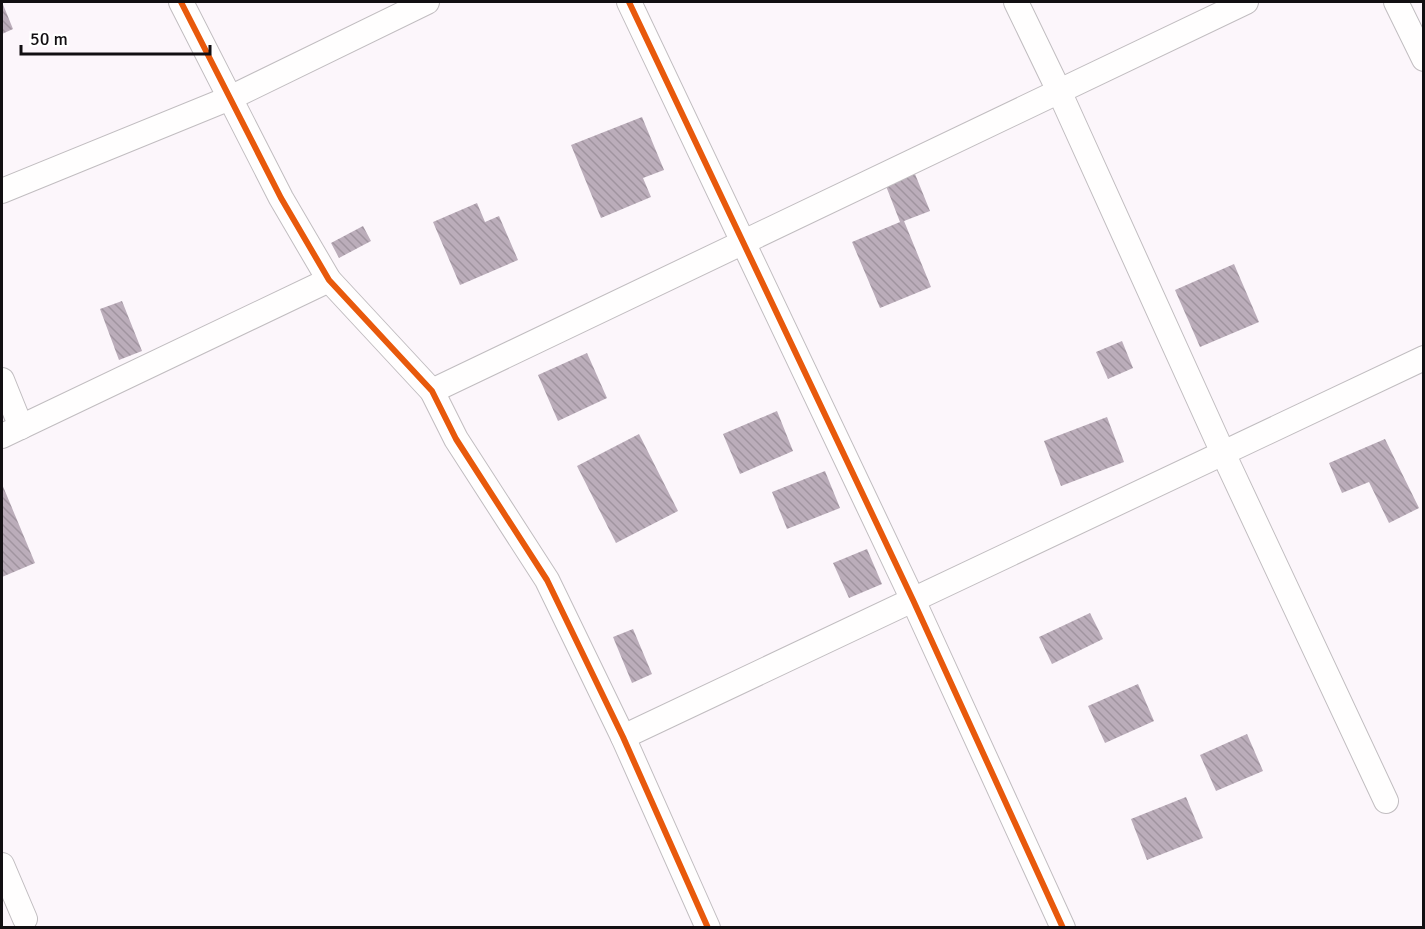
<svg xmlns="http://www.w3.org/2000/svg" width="1425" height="929" viewBox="0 0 1425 929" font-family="Signika,sans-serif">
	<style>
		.building { fill: url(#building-back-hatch) }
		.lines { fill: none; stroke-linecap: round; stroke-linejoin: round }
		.minor-casing { stroke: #c1bdc0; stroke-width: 26 }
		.minor { stroke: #fffefe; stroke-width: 24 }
		.cycleway-casing { stroke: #fff; stroke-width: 10 }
		.cycleway { stroke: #e8590c; stroke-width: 6 }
	</style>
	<defs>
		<pattern id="building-back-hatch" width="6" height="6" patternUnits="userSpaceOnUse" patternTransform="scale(1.5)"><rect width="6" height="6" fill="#bbadba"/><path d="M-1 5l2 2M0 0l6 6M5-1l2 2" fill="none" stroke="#a0949f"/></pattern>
	</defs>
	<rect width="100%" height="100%" fill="#fcf6fb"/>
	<g class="building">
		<polygon points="2,2 13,29 2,34"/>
		<polygon points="642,117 664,170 643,178 651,197 601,218 571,145"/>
		<polygon points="915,174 930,211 904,221 931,287 880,308 852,242 900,222 886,186"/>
		<polygon points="477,203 485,222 499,216 518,260 460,285 433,222"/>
		<polygon points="363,226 371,241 339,258 331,243"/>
		<polygon points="1234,264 1259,322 1200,347 1175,290"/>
		<polygon points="122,301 142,351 119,360 100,309"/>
		<polygon points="1122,341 1133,368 1108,379 1096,352"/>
		<polygon points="587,353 607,398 558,421 538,375"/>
		<polygon points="777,411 793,451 740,474 723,434"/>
		<polygon points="1107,417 1124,462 1061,486 1044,441"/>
		<polygon points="639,434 678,511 616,543 577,466"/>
		<polygon points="1385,439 1419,508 1389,523 1369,482 1342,493 1329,463"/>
		<polygon points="825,471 840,508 787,529 772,492"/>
		<polygon points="2,484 35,563 2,577"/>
		<polygon points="867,549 882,584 849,598 833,563"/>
		<polygon points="1090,613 1103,639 1052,664 1039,637"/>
		<polygon points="633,629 652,674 632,683 613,637"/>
		<polygon points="1138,684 1154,721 1105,743 1088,706"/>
		<polygon points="1247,734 1263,771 1216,791 1200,755"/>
		<polygon points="1186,797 1203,838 1147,860 1131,819"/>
	</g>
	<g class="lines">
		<defs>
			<g id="minor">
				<polyline points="181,2 281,198 329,280 432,391 456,439 547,580 623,737 708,928"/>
				<polyline points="629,2 913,600 1063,928"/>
				<polyline points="1016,2 1059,91 1223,453 1386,801"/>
				<polyline points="1396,2 1424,59"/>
				<polyline points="2,191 230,98 427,2"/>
				<polyline points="2,380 21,427"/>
				<polyline points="432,391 1246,2"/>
				<polyline points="2,436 329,280"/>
				<polyline points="623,737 1424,358"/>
				<polyline points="2,865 25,919"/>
			</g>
		</defs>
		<use href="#minor" class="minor-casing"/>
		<use href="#minor" class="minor"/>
		<defs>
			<g id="cycleway">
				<polyline points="181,2 281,198 329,280 432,391 456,439 547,580 623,737 708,928"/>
				<polyline points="629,2 913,600 1063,928"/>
			</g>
		</defs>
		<use href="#cycleway" class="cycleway-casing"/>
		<use href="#cycleway" class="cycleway"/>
	</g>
	<rect width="1425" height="929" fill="none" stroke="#120f12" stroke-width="6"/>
	<path d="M21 45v9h189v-9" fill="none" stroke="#120f12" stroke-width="3"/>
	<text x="30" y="45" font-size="18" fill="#120f12" stroke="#ffffff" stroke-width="4.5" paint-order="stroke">50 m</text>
</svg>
